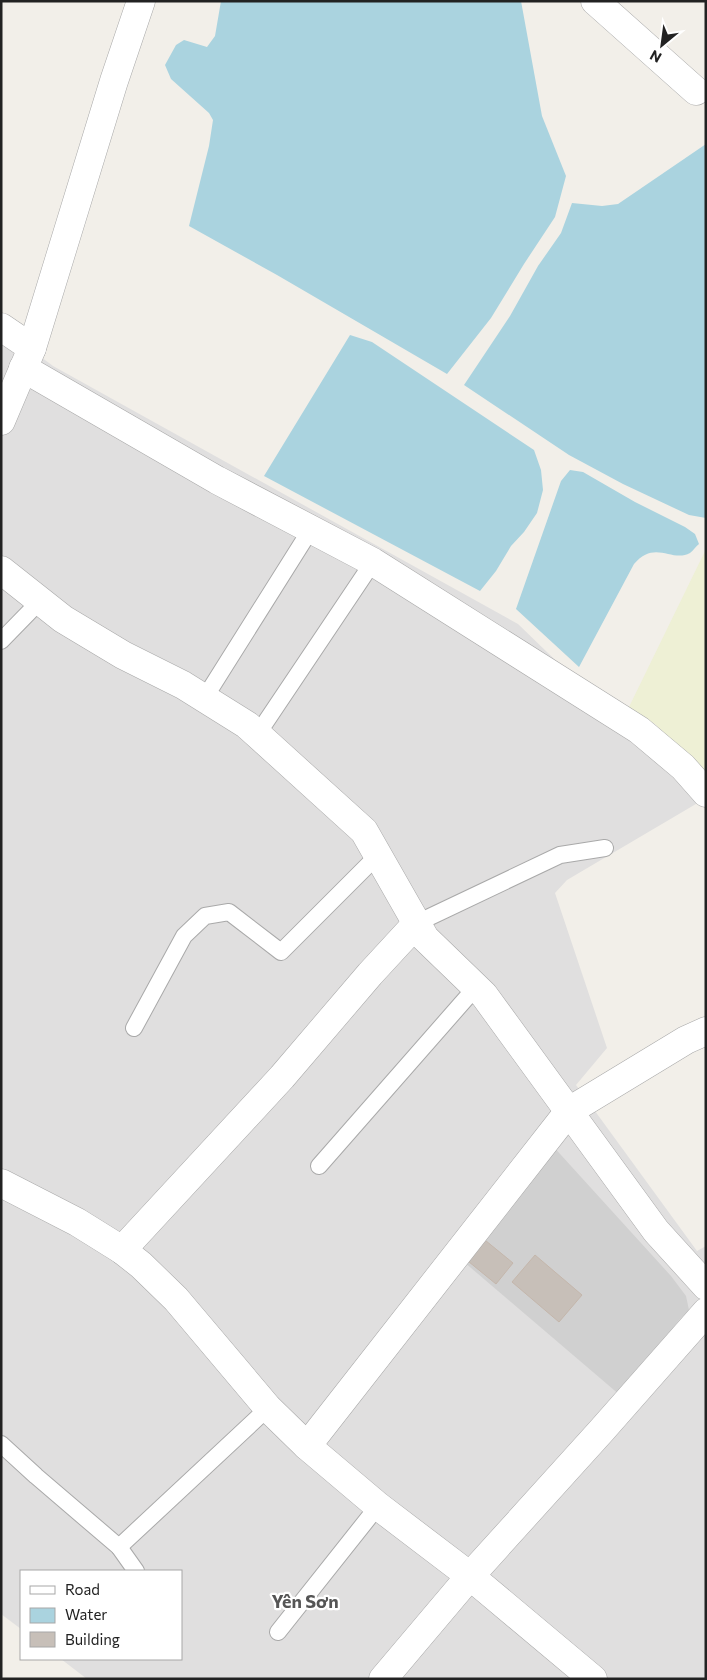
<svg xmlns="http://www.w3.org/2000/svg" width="707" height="1680" viewBox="0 0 707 1680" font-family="Commissioner,sans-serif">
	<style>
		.residential { fill: #e0dfdf }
		.religious { fill: #d0d0d0 }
		.farmland { fill: #eef0d5 }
		.water { fill: #aad3df }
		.building { fill: #c7bfb8; stroke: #c4b6ab }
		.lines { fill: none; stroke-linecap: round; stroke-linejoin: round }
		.service-casing { stroke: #a9a9a9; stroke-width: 18 }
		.minor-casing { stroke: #a9a9a9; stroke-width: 29 }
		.tertiary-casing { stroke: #a9a9a9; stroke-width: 29 }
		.service { stroke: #fff; stroke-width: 16 }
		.minor { stroke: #fff; stroke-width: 28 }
		.tertiary { stroke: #fff; stroke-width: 28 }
		.labels { text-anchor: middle; stroke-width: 4.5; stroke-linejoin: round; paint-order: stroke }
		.quarter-label { font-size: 18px; font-weight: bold; fill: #555; stroke: #fff }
	</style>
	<rect width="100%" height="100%" fill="#f2efe9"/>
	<polygon class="residential" points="1,327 53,366 518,624 701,801 567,880 555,893 607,1048 576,1085 697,1251 706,1246 706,1679 87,1679 61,1659 181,1659 181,1571 21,1571 21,1629 1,1614"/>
	<polygon class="religious" points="551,1144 671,1276 686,1296 689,1310 679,1320 621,1396 457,1256"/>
	<polygon class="farmland" points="706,549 706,778 655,724 628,709"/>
	<g class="water">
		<polygon points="221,1 521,1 542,116 566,176 555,217 524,264 491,318 447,374 277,275 189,226 209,146 213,120 209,113 171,79 165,65 176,45 184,40 207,47 215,36"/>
		<polygon points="706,144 706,518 689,515 623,484 569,455 464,385 510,316 538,266 561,233 572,203 602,206 618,204"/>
		<polygon points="350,335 372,342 534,450 541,470 543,490 537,513 524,532 511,546 496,571 480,591 264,476"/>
		<path d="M570,470L583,472L635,502L685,527L695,534L699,544C696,546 693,551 690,553C672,563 655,539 634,564L579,667L516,609L561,481Z"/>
	</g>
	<g class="building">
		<polygon points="480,1236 513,1263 496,1284 463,1257"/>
		<polygon points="535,1255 582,1295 559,1322 512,1282"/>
	</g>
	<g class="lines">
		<defs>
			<g id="service">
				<polyline points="1,641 40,601"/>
				<polyline points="204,699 311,529"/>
				<polyline points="257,735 373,562"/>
				<polyline points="417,923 560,855 605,848"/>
				<polyline points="134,1028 184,936 205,916 229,912 281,952 377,856"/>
				<polyline points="319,1166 476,987"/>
				<polyline points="1,1444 36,1476 119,1547 136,1571"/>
				<polyline points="119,1547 268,1408"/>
				<polyline points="278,1632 378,1506"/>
			</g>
			<g id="minor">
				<polyline points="595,1 696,91"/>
				<polyline points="1,327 32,348"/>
				<polyline points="23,368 217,480 373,562 639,730 683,767 706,793"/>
				<polyline points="1,570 63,619 123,655 183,685 247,725 364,831 425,938 484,995 656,1231 706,1286"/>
				<polyline points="1,1183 77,1222 122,1250 141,1265 176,1299 268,1408 307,1446 378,1506 470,1576 593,1679"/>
				<polyline points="122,1250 282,1077 370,974 417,923"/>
				<polyline points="307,1446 569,1111 686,1040 706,1031"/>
				<polyline points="383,1679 470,1576 602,1430 706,1312"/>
			</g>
			<polyline id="tertiary" points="1,421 32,348 114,81 141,1"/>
		</defs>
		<use href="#service" class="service-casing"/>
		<use href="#minor" class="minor-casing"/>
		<use href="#tertiary" class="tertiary-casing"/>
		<use href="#service" class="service"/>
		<use href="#minor" class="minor"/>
		<use href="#tertiary" class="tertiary"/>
	</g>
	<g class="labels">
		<g class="quarter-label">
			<text x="305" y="1608">Yên Sơn</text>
		</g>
	</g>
	<rect width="707" height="1680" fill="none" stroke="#222222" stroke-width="5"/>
	<rect x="20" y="1570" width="162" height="90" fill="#ffffff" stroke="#a7a7a7"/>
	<rect x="30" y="1586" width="25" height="8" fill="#ffffff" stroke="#a7a7a7"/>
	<text x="65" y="1595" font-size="15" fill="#222222">Road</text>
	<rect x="30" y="1608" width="25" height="15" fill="#aad3df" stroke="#a7a7a7"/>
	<text x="65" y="1620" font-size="15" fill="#222222">Water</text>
	<rect x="30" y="1632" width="25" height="15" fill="#c7bfb8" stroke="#a7a7a7"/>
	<text x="65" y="1645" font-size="15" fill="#222222">Building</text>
	<g transform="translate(662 45) rotate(209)" stroke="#ffffff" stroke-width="4" paint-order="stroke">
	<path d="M0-4L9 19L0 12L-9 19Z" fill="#222222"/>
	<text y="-8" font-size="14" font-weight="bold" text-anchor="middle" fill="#222222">N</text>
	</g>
</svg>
